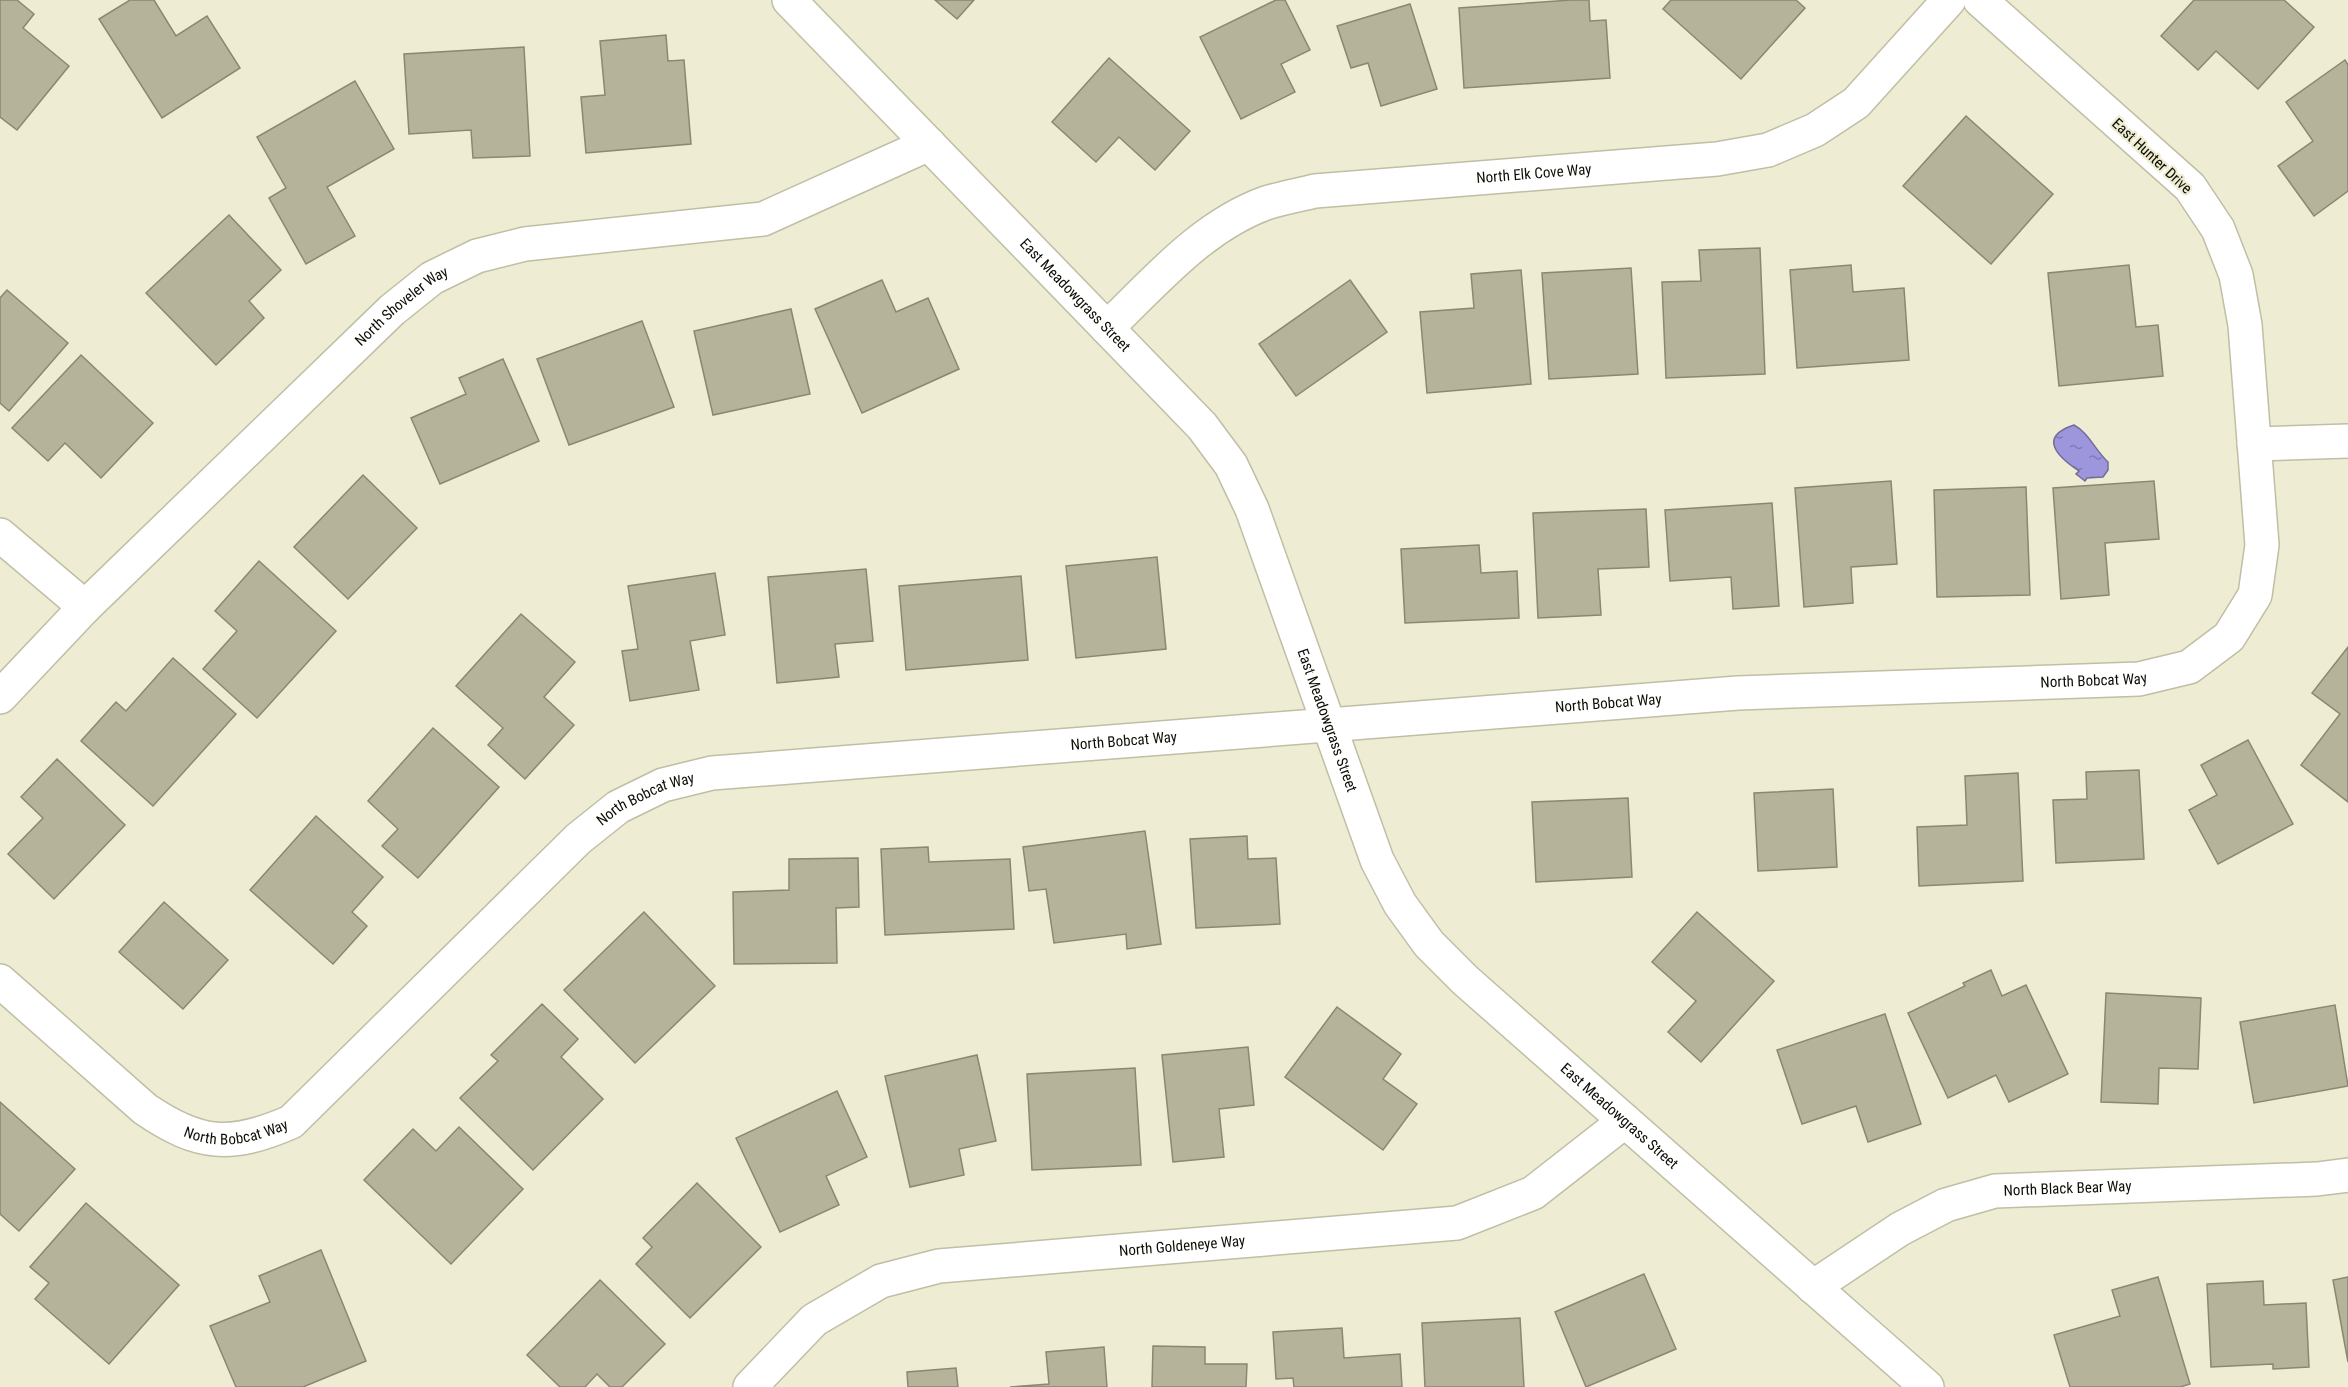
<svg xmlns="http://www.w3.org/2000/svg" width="2348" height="1387" viewBox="0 0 2348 1387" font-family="'Roboto Condensed',sans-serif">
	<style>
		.water { fill: url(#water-ripples); stroke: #736d9c; stroke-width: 1.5 }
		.building { fill: #b5b39a; stroke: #8a8870; stroke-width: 1.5 }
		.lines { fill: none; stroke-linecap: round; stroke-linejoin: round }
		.street-casing { stroke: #c0bea5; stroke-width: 36 }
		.street { stroke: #fff; stroke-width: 33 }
		.labels { text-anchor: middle; stroke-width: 4.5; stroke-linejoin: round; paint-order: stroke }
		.street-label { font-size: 15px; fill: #0e0d05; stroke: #eeecd2 }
	</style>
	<defs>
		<pattern id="water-ripples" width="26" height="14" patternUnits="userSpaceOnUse" patternTransform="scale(1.5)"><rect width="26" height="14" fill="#9e96dd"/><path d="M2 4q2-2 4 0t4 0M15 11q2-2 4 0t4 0" fill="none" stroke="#7f79b1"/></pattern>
	</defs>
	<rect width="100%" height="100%" fill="#eeecd2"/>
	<path class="water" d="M2074,425C2089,433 2095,450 2108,462V470L2103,477L2087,478L2085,481L2076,474L2079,471C2058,457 2037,437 2074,425Z"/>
	<g class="building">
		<polygon points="0,0 17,0 34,14 23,28 69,66 17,130 0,117"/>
		<polygon points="130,0 154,0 176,36 207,16 240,68 162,118 99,19"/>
		<polygon points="935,0 974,0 957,19"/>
		<polygon points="1276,0 1285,0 1310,50 1281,64 1295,92 1241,119 1200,37"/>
		<polygon points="1571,0 1589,0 1590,21 1606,20 1610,78 1464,88 1459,8"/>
		<polygon points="1671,0 1796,0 1805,8 1741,79 1663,9"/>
		<polygon points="2194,0 2284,0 2314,27 2258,89 2216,51 2198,70 2161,36"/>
		<polygon points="1410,4 1437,89 1381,106 1368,63 1351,68 1337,26"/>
		<polygon points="666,35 668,61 684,60 691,144 586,153 581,97 605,95 600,41"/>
		<polygon points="524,47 530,156 473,158 471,130 409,134 404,54"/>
		<polygon points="1109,58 1190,131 1155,170 1119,137 1096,162 1052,122"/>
		<polygon points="2345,60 2348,65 2348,191 2314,216 2278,166 2313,141 2286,102"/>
		<polygon points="355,81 394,149 327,187 355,236 306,264 269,198 286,188 257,137"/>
		<polygon points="1966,116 2053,194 1991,264 1903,186"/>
		<polygon points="229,215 281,270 249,301 264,318 216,365 146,293"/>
		<polygon points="1760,248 1765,374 1666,378 1662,282 1701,281 1699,250"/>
		<polygon points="1851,265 1853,292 1904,288 1909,360 1797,368 1790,270"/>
		<polygon points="2129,265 2136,327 2158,325 2163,376 2059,386 2048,273"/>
		<polygon points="1631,268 1638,374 1549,379 1542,273"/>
		<polygon points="1521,270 1531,384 1427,393 1420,312 1474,308 1471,274"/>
		<polygon points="882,280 896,312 928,298 959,369 862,413 815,309"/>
		<polygon points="1350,280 1387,332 1296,396 1259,344"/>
		<polygon points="7,290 68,343 9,411 0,403 0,298"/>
		<polygon points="791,309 810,394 713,415 694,331"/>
		<polygon points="642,321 674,407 569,445 537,359"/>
		<polygon points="81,355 153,423 101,478 65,443 48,461 12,428"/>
		<polygon points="503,359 539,441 440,484 411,418 466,394 459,378"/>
		<polygon points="363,475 417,528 348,599 294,547"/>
		<polygon points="1891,481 1897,564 1851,567 1853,603 1804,607 1795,488"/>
		<polygon points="2154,481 2159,539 2105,543 2109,595 2061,599 2053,488"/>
		<polygon points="2026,487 2030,595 1937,597 1934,490"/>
		<polygon points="1772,503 1779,606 1733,609 1731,577 1670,581 1665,510"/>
		<polygon points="1646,509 1649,567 1598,569 1601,615 1538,618 1533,513"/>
		<polygon points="1479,545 1481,573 1517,571 1519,618 1405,623 1401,549"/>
		<polygon points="1157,557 1166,649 1076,658 1066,566"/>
		<polygon points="259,561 336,631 257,718 203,669 237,631 215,611"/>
		<polygon points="866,569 873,641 835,644 839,677 777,683 768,577"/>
		<polygon points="715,573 725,635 690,641 699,690 630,701 622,651 638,649 628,586"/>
		<polygon points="1021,576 1028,660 906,670 899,586"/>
		<polygon points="521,614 575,662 544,697 574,725 525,779 488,745 503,728 456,686"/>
		<polygon points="2348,647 2348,802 2301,765 2340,714 2312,693"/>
		<polygon points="173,658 236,714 153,806 81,741 116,702 126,711"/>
		<polygon points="433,728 499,787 418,878 382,846 398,829 368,801"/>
		<polygon points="2248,740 2293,824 2218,864 2189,810 2217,795 2201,765"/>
		<polygon points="57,759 125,825 54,899 8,854 43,818 21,797"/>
		<polygon points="2139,770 2144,859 2056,863 2053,800 2087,799 2086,772"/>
		<polygon points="2018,773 2023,881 1919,886 1917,827 1967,825 1965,776"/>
		<polygon points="1833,789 1837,867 1758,871 1754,793"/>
		<polygon points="1628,798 1632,877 1536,882 1532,802"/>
		<polygon points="316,816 383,877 352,912 367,926 333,964 250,890"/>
		<polygon points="1145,831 1161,944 1127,949 1126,934 1054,943 1046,889 1029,891 1023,847"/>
		<polygon points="1247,836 1248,859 1276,858 1280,924 1196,928 1190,839"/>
		<polygon points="928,847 929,862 1010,859 1014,929 885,935 881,849"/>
		<polygon points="858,858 859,907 836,908 837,963 734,964 733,892 789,890 789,859"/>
		<polygon points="164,902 228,960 183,1009 119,952"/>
		<polygon points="644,912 715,986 635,1063 564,990"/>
		<polygon points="1697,912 1774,981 1701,1062 1668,1032 1696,1001 1652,962"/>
		<polygon points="1991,970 2002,996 2026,985 2068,1074 2009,1102 1996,1075 1948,1098 1908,1013 1965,986 1963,983"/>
		<polygon points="2106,993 2201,998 2198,1069 2159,1068 2158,1104 2101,1102"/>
		<polygon points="542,1004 578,1039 561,1057 603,1099 533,1170 460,1098 498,1061 491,1055"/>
		<polygon points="2335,1005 2348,1086 2254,1103 2240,1022"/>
		<polygon points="1337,1007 1401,1054 1383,1079 1417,1104 1383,1150 1285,1077"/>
		<polygon points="1885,1014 1921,1124 1868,1142 1856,1106 1802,1124 1777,1050"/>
		<polygon points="1248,1047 1254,1105 1219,1109 1224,1157 1173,1162 1162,1055"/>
		<polygon points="977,1055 996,1141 959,1149 964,1175 910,1187 885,1076"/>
		<polygon points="1135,1068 1141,1165 1032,1170 1027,1074"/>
		<polygon points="837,1091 867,1157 826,1176 839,1205 780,1232 736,1138"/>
		<polygon points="0,1102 75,1169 19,1231 0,1214"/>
		<polygon points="459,1127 523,1189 451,1264 364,1180 413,1129 436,1151"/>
		<polygon points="697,1183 761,1247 690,1318 636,1264 652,1247 643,1238"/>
		<polygon points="86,1203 179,1285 109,1364 35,1299 49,1283 30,1267"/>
		<polygon points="321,1250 366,1361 303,1387 236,1387 210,1326 270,1302 259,1276"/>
		<polygon points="1644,1274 1676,1349 1586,1387 1555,1312"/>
		<polygon points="2158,1277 2190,1384 2180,1387 2070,1387 2054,1335 2120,1316 2112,1290"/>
		<polygon points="2348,1277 2348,1362 2333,1280"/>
		<polygon points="600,1280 665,1344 622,1387 610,1387 597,1374 585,1387 560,1387 527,1355"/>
		<polygon points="2263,1281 2264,1305 2306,1303 2309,1367 2273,1369 2273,1364 2211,1367 2207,1284"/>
		<polygon points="1520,1318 1524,1387 1425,1387 1422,1323"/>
		<polygon points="1342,1328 1344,1358 1400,1354 1402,1387 1294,1387 1293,1378 1276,1379 1273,1332"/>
		<polygon points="1153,1346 1205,1347 1205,1364 1247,1364 1246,1387 1152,1387"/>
		<polygon points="1104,1347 1107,1387 1010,1387 1049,1384 1046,1352"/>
		<polygon points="956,1368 958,1387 908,1387 907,1372"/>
	</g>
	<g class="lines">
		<defs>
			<g id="street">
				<path id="s1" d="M789,0L1202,426L1231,465L1252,509L1377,860L1400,904L1429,944L1465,980L1927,1387"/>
				<path id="s2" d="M1107,328C1155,282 1202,226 1266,203C1282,198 1299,195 1315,191L1717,159L1768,150L1815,130L1856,103L1949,0"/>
				<polyline points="2254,444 2348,441"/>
				<polyline points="0,535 85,607"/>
				<path id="s3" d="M0,697L85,607L392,310L432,278L477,256L525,244L763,219L929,144"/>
				<path id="s4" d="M0,981L145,1109C199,1146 231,1148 291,1122L578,839L618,807L663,785L712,773L1738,693L2139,679L2189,667L2229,637L2255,595L2262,545L2245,325L2236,275L2218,229L2190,187L1980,0"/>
				<path id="s5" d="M1813,1287L1900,1229L1946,1205L1995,1191L2317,1179L2348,1175"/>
				<path id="s6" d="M750,1387L814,1320L881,1281L939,1266L1457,1223L1533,1193L1625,1121"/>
			</g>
		</defs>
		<use href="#street" class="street-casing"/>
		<use href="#street" class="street"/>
	</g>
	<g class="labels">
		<g class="street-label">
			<text transform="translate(2152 156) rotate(43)" y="5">East Hunter Drive</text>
			<text dy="5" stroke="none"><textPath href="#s2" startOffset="474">North Elk Cove Way</textPath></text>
			<text dy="5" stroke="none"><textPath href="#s1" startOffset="411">East Meadowgrass Street</textPath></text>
			<text dy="5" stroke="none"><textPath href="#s3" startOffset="561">North Shoveler Way</textPath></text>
			<text dy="5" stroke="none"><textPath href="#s4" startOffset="2289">North Bobcat Way</textPath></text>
			<text dy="5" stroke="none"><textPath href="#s4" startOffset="1803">North Bobcat Way</textPath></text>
			<text dy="5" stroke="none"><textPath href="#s1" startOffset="915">East Meadowgrass Street</textPath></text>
			<text dy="5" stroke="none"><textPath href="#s4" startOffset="1317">North Bobcat Way</textPath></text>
			<text dy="5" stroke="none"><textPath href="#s4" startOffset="832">North Bobcat Way</textPath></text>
			<text dy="5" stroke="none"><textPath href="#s1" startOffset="1419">East Meadowgrass Street</textPath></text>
			<text dy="5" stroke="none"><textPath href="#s4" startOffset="292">North Bobcat Way</textPath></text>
			<text dy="5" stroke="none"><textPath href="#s5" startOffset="280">North Black Bear Way</textPath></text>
			<text dy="5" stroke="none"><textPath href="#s6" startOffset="474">North Goldeneye Way</textPath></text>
		</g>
	</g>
</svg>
